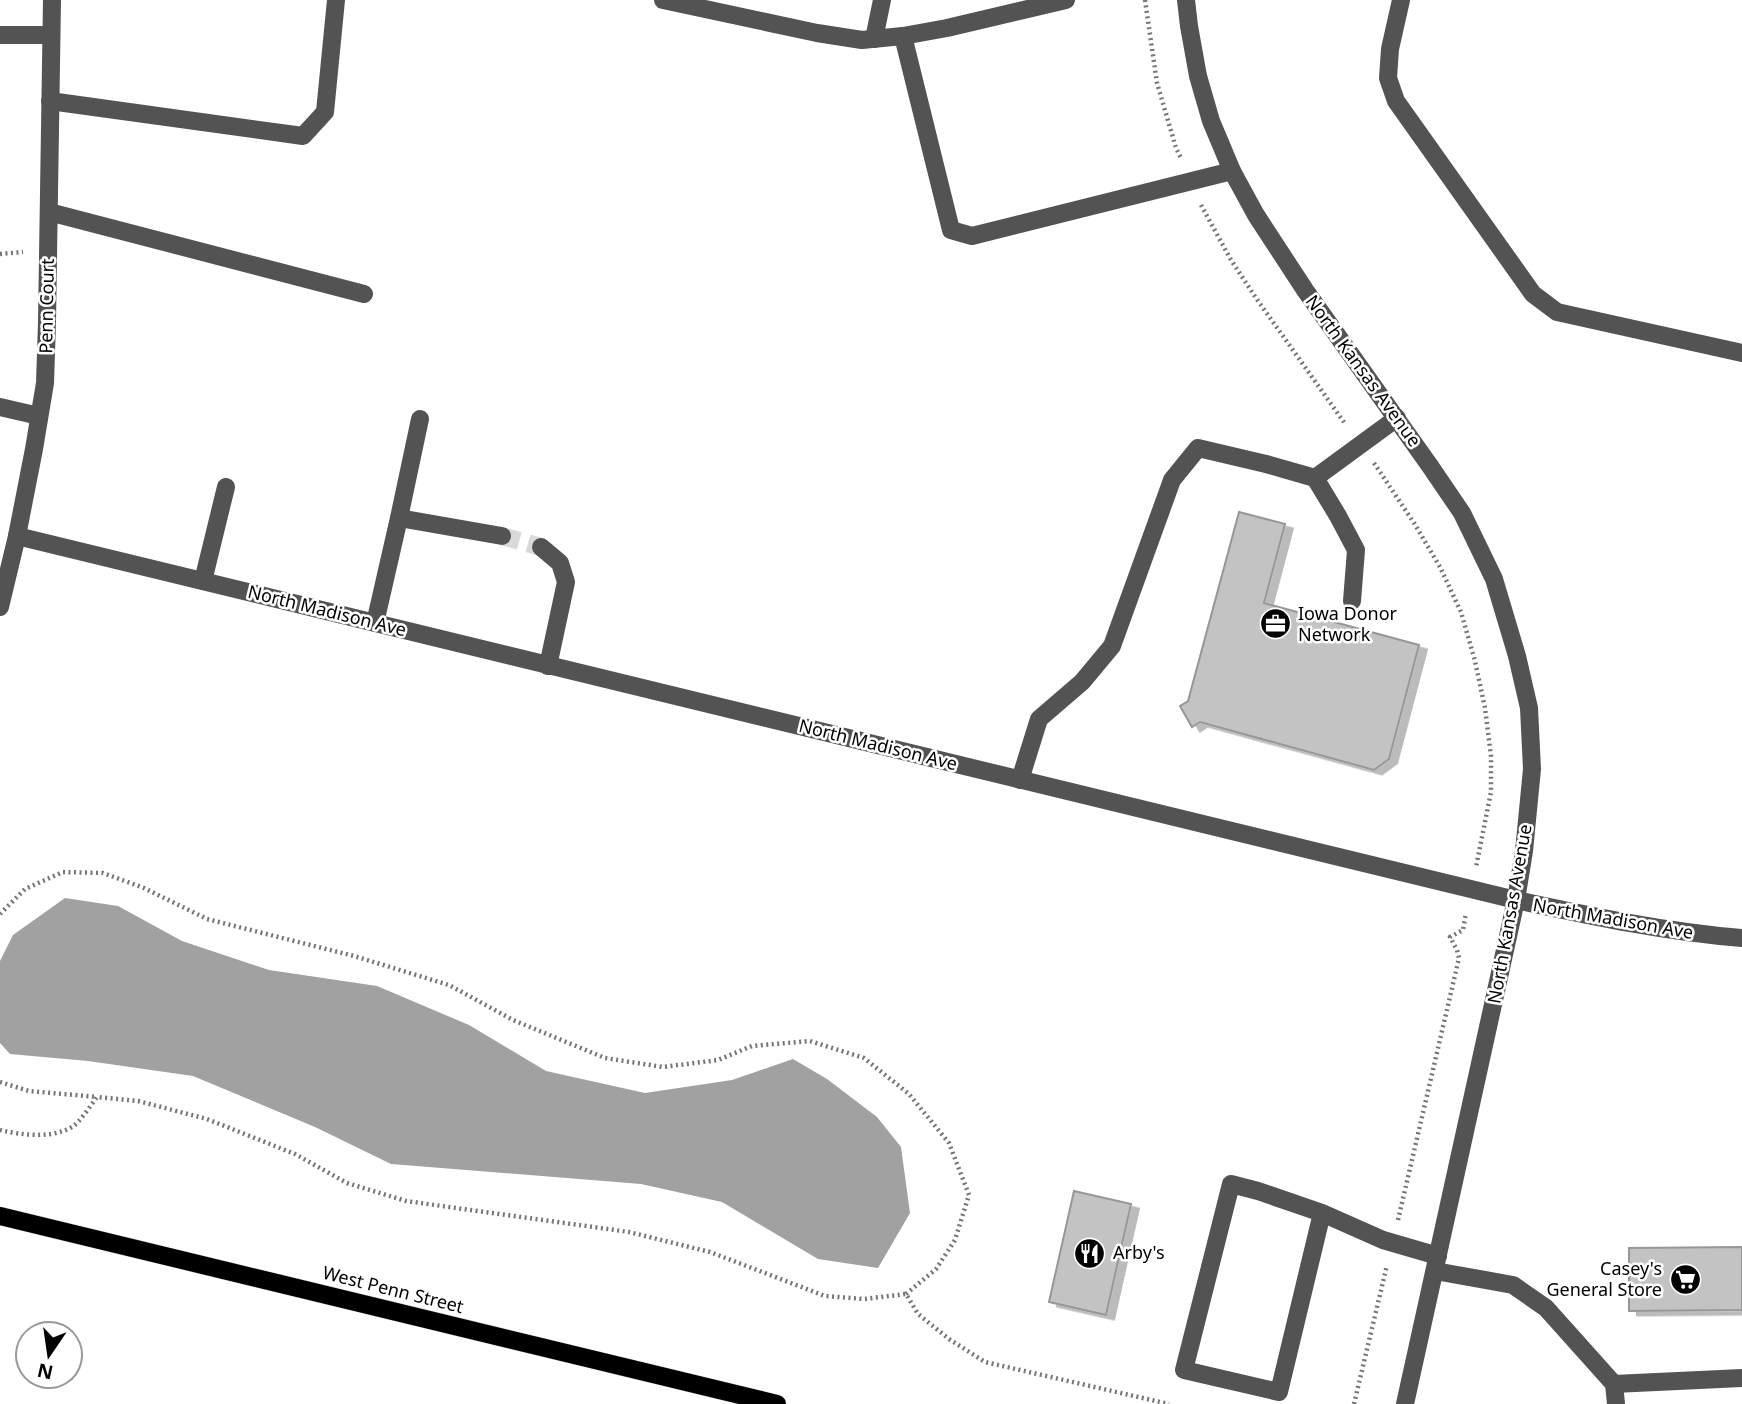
<svg xmlns="http://www.w3.org/2000/svg" width="1742" height="1404" viewBox="0 0 1742 1404" font-family="'Noto Sans',sans-serif">
	<style>
		.water { fill: #a1a1a1 }
		.building { fill: #c3c3c3; stroke: #979797; stroke-width: 2; filter: url(#shadow) }
		.lines { fill: none; stroke-linecap: round; stroke-linejoin: round }
		.minor-tunnel { stroke: #d9d9d9; stroke-width: 18; stroke-dasharray: 18 9; stroke-linecap: butt }
		.major-casing { stroke: #dbdbdb; stroke-width: 19 }
		.path { stroke: #757575; stroke-width: 4.5; stroke-dasharray: 2 3.5; stroke-linecap: butt }
		.minor { stroke: #535353; stroke-width: 18 }
		.major { stroke: #000; stroke-width: 18 }
		.labels { text-anchor: middle; stroke-width: 5; stroke-linejoin: round; paint-order: stroke }
		.street-label { font-size: 18px; fill: #000; stroke: #fff }
		.poi-label { font-size: 18px; fill: #000; stroke: #fff; text-anchor: start }
	</style>
	<defs>
		<filter id="shadow"><feDropShadow dx="8" dy="4.5" stdDeviation="0" flood-color="#0004"/></filter>
	</defs>
	<rect width="100%" height="100%" fill="#fff"/>
	<polygon class="water" points="65,898 118,906 182,941 269,970 377,986 469,1025 546,1071 645,1093 732,1080 793,1059 827,1079 877,1117 901,1147 910,1213 878,1268 818,1259 722,1202 641,1184 391,1164 315,1127 193,1076 88,1061 10,1054 0,1043 0,961 13,935"/>
	<g class="building">
		<polygon points="1239,512 1285,524 1264,603 1419,645 1389,759 1374,770 1200,722 1192,727 1180,706 1188,701"/>
		<polygon points="1074,1191 1131,1204 1106,1315 1049,1302"/>
		<polygon points="1742,1247 1742,1310 1629,1311 1629,1248"/>
	</g>
	<g class="lines">
		<polyline class="minor-tunnel" points="502,536 541,547"/>
		<defs>
			<polyline id="major" points="0,1216 777,1404"/>
		</defs>
		<use href="#major" class="major-casing"/>
		<g class="path">
			<polyline points="1145,0 1157,83 1176,148 1181,158"/>
			<polyline points="1201,205 1231,260 1256,298 1346,425"/>
			<polyline points="0,254 23,252"/>
			<polyline points="1374,463 1414,523 1440,567 1461,612 1475,661 1485,708 1491,756 1491,792 1476,867"/>
			<polyline points="0,914 25,889 63,872 103,873 144,888 207,919 354,956 449,985 513,1020 605,1058 663,1067 718,1060 752,1046 810,1041 864,1058 909,1094 949,1143 969,1195 955,1240 936,1269 906,1294"/>
			<polyline points="0,1082 29,1091 97,1097"/>
			<path d="M0,1130C22,1135 51,1139 72,1127C81,1121 90,1106 97,1097L138,1101L207,1119L295,1154L347,1183L406,1201L629,1232L710,1252L825,1296L864,1299L906,1294L918,1314L949,1339L985,1362L1169,1404"/>
			<polyline points="1398,1220 1459,958 1457,950 1450,937 1463,930 1466,913"/>
			<polyline points="1354,1404 1387,1265"/>
		</g>
		<g class="minor">
			<polyline points="663,0 817,33 862,40 903,36 947,28 1066,0"/>
			<polyline points="1186,0 1189,26 1198,76 1211,121 1232,171 1256,215 1305,290 1430,466 1462,513 1494,579 1517,656 1529,708 1532,769 1524,851 1516,900 1405,1404"/>
			<polyline points="1401,0 1390,49 1388,78 1396,101 1533,294 1557,312 1742,353"/>
			<polyline points="0,35 51,35"/>
			<polyline points="903,36 951,230 972,236 1232,171"/>
			<polyline points="874,39 882,0"/>
			<polyline points="50,101 303,136 325,112 336,0"/>
			<polyline points="49,212 364,294"/>
			<polyline points="0,407 39,416"/>
			<polyline points="1315,478 1338,516 1356,550 1352,601"/>
			<polyline points="399,518 420,419"/>
			<path d="M17,536L1516,900C1591,916 1665,932 1742,938"/>
			<polyline points="541,547 560,563 566,582 548,666"/>
			<polyline points="203,581 226,487"/>
			<polyline points="0,607 17,536 34,449 45,383 47,322 52,0"/>
			<polyline points="375,623 399,518 502,536"/>
			<polyline points="1020,780 1039,719 1082,682 1112,646 1172,480 1198,448 1266,464 1315,478 1397,418"/>
			<polyline points="1322,1213 1279,1392 1184,1370 1231,1184 1258,1191 1322,1213 1383,1240 1438,1256"/>
			<polyline points="1435,1271 1513,1285 1546,1308 1614,1384 1616,1404"/>
			<polyline points="1614,1384 1742,1378"/>
		</g>
		<use href="#major" class="major"/>
	</g>
	<defs>
		<symbol id="office-disc" viewBox="-11 -11 22 22"><circle r="9.5" fill="#000" stroke="#fff"/><path d="M-6-3h4V-5.5h4V-3h4V5H-6ZM-1-4.5V-3h2v-1.5ZM-6 0V1H6V0Z" fill="#fff"/></symbol>
		<symbol id="restaurant-disc" viewBox="-11 -11 22 22"><circle r="9.5" fill="#000" stroke="#fff"/><path d="M-5-6h1v4h1v-4h1v4h1v-4h1v5L-1.5 .5V6h-2V.5L-5-1ZM5-6V6H3V1.5H1.5Q1.5-4 5-6Z" fill="#fff"/></symbol>
		<symbol id="supermarket-disc" viewBox="-11 -11 22 22"><circle r="9.5" fill="#000" stroke="#fff"/><path d="M-6-5.5h2.5l.6 2H6L4.5 2H-2.5L-4.4-4H-6ZM-1.5 3.2a1.3 1.3 0 1 0 .1 0ZM3 3.2a1.3 1.3 0 1 0 .1 0Z" fill="#fff"/></symbol>
	</defs>
	<g fill-rule="evenodd">
		<use href="#office-disc" x="1258" y="606" width="35" height="35"/>
		<use href="#restaurant-disc" x="1072" y="1236" width="35" height="35"/>
		<use href="#supermarket-disc" x="1668" y="1262" width="35" height="35"/>
	</g>
	<g class="labels">
		<g class="street-label">
			<text transform="translate(47 306) rotate(-89)" y="6">Penn Court</text>
			<text transform="translate(1363 371) rotate(54)" y="6">North Kansas Avenue</text>
			<text transform="translate(327 611) rotate(14)" y="6">North Madison Ave</text>
			<text transform="translate(878 745) rotate(14)" y="6">North Madison Ave</text>
			<text transform="translate(1510 914) rotate(-80)" y="6">North Kansas Avenue</text>
			<text transform="translate(1613 919) rotate(10)" y="6">North Madison Ave</text>
			<text transform="translate(393 1290) rotate(14)" y="6">West Penn Street</text>
		</g>
		<g class="poi-label">
			<text x="1298" y="620">Iowa Donor<tspan x="1298" dy="21">Network</tspan></text>
			<text x="1113" y="1259">Arby's</text>
			<text x="1662" y="1275" text-anchor="end">Casey's<tspan x="1662" dy="21">General Store</tspan></text>
		</g>
	</g>
	<g transform="translate(49 1355) rotate(193)"><circle r="33" fill="#ffffff" stroke="#999999" stroke-width="2"/>
	<path d="M0-5L12 26L0 18L-12 26Z" fill="#000000"/>
	<text y="-10" font-size="19" font-weight="bold" text-anchor="middle" fill="#000000">N</text>
	</g>
</svg>
